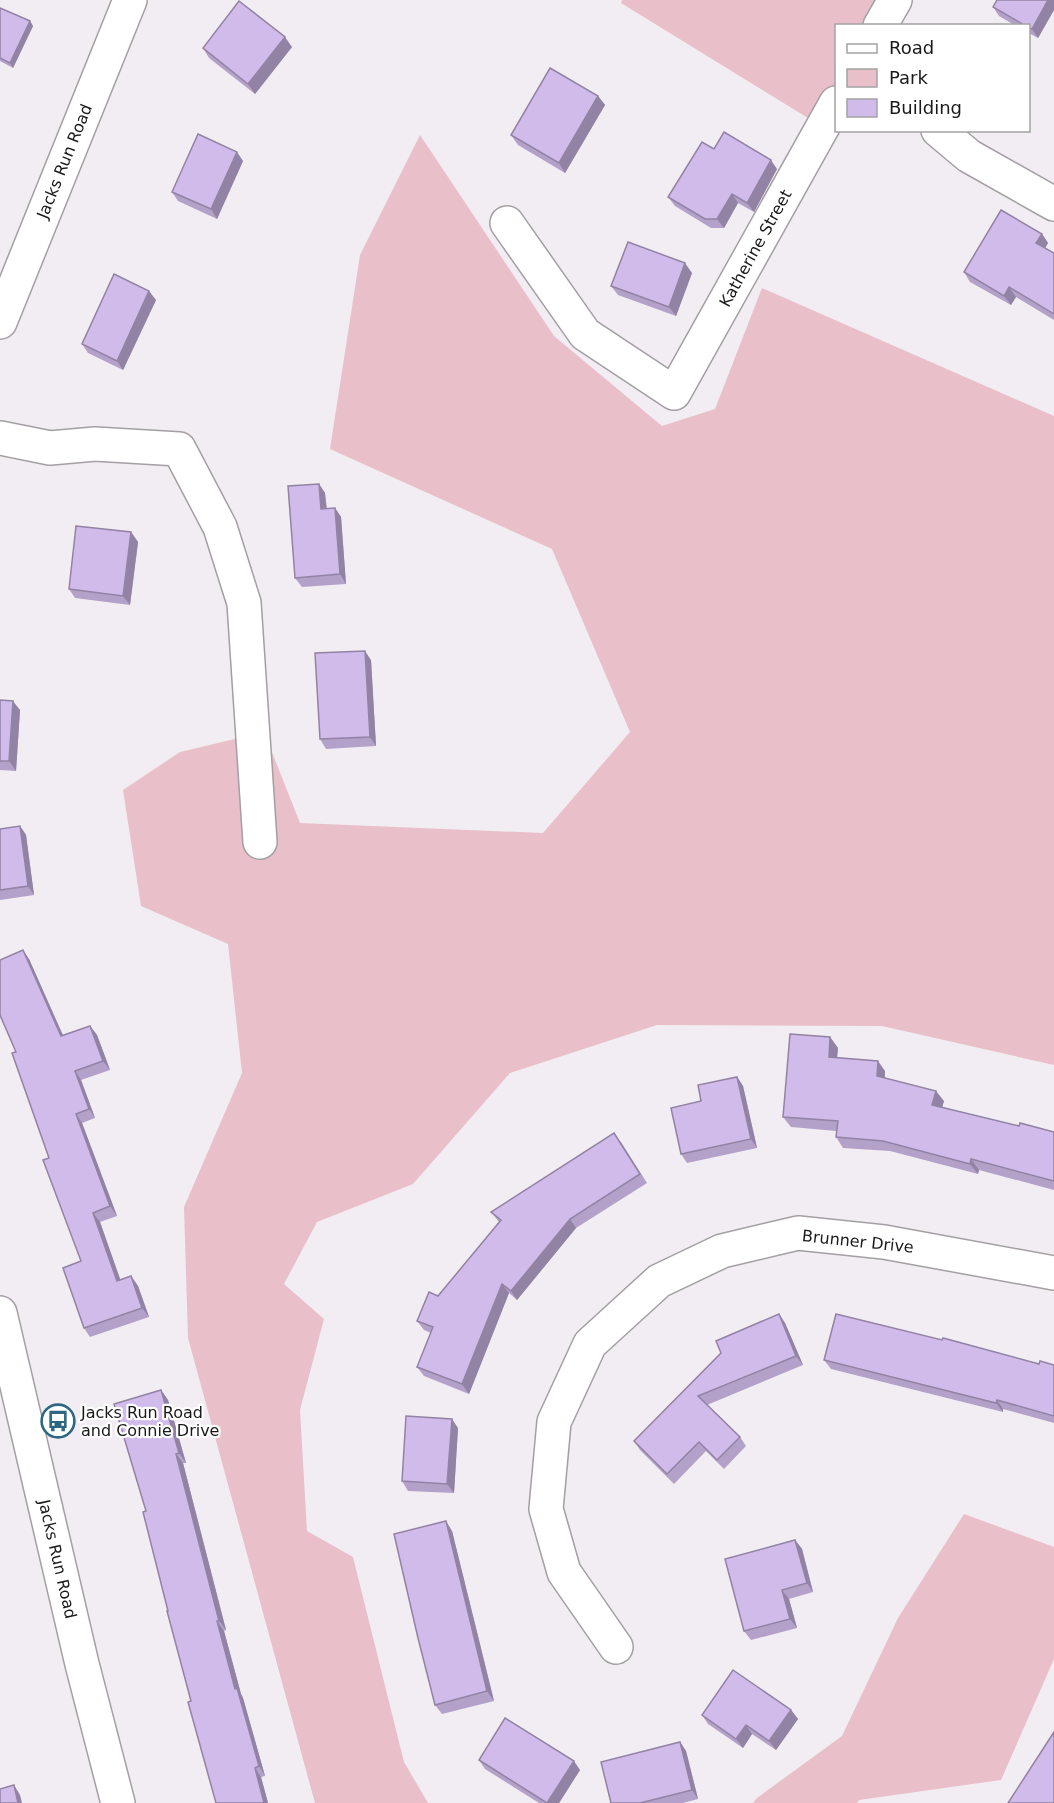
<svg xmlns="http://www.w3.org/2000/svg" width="1054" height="1803" viewBox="0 0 1054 1803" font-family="'DejaVu Sans',sans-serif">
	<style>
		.green { fill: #e9bfc9 }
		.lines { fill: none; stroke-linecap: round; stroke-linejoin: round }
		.minor-casing { stroke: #a39fa3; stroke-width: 36 }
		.minor { stroke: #fff; stroke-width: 33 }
		.wall { fill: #b4a1ca }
		.shaded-wall { fill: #9283a4 }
		.building { fill: #d1bbeb; stroke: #9283a4; stroke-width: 1.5 }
		.labels { text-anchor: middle; stroke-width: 4.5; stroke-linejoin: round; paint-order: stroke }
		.street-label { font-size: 16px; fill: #1a191a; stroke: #fff }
		.poi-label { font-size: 16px; fill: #1a191a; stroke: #fff; text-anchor: start }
	</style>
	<rect width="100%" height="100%" fill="#f2edf2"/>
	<g class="green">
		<polygon points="622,0 877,0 867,25 836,26 836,118 829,131 621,3"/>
		<polygon points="420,135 554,336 662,426 715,409 762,288 1054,416 1054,1065 882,1026 657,1025 510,1073 413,1184 317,1222 284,1284 324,1319 300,1410 307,1531 353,1557 404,1762 428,1803 315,1803 188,1338 184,1207 242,1073 228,944 141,906 123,790 180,752 264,732 300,823 543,833 630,732 552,549 330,449 360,255"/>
		<polygon points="964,1514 1054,1547 1054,1659 1001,1780 859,1800 857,1803 753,1803 757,1798 842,1736 898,1618"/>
	</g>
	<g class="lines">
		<defs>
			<g id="minor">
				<polyline points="880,26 895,0"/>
				<polyline points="938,130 969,156 1054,204"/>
				<polyline points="507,223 585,334 674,393 836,103"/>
				<polyline points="0,322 130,0"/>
				<polyline points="0,438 50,448 95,444 179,449 220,527 244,603 260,842"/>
				<polyline points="0,1313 82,1664 118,1803"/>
				<polyline points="616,1647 564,1572 546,1509 554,1422 590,1344 659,1281 722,1251 798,1233 884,1242 1054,1273"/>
			</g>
		</defs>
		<use href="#minor" class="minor-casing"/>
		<use href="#minor" class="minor"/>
	</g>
	<g class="wall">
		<polygon points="1054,0 1054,10 1038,38 1029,33 1029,26 1016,26 999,16 993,7"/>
		<polygon points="0,8 30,21 33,26 13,68 0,61"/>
		<polygon points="292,47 255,94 209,58 203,48"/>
		<polygon points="598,96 605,105 565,173 518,145 511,135"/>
		<polygon points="714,149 777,169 754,212 738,203 724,228 711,228 675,206 668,197"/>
		<polygon points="243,161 217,219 178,201 172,192"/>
		<polygon points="1042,234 1048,243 1045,248 1054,253 1054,320 1016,297 1011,305 970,282 964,272"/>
		<polygon points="692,273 676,316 618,295 611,286"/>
		<polygon points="156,300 123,370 88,353 82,344"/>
		<polygon points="319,484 325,493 327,508 335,508 341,517 346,584 302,587 295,578"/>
		<polygon points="131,532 138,542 130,605 75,598 69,589"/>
		<polygon points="371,660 376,746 326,749 320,739"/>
		<polygon points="0,700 20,710 16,771 0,770"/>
		<polygon points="20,826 26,835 34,895 0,900 0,829"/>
		<polygon points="29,959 63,1035 90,1026 97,1035 110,1070 81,1080 95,1118 82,1123 117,1216 100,1222 120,1280 131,1276 138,1286 149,1317 90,1337 84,1328 81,1261 16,1052"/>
		<polygon points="830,1037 838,1048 837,1058 885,1071 885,1078 944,1101 942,1107 1019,1126 1054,1132 1054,1190 979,1170 978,1174 890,1151 843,1148 836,1137 836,1131 791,1127 783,1117"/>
		<polygon points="737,1077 743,1086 757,1148 687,1163 681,1154 701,1101"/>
		<polygon points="621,1142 647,1183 576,1228 517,1300 509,1293 469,1394 424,1376 417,1367 431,1333 424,1330 417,1321 499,1222 491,1212"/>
		<polygon points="779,1314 785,1323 803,1365 707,1405 740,1437 746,1446 724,1469 706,1451 674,1484 640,1450 634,1441"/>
		<polygon points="824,1360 1054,1365 1054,1423 1003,1409 1003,1412 831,1369"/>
		<polygon points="161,1390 168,1400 186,1463 183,1463 226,1630 224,1631 241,1694 243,1698 265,1776 261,1777 268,1803 216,1803 168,1611"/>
		<polygon points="458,1428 454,1493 408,1491 402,1481"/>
		<polygon points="452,1531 494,1701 442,1714 435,1705"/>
		<polygon points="795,1540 802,1549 813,1592 789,1599 797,1628 751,1640 744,1631"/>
		<polygon points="791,1710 798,1719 776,1750 752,1734 743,1748 708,1724 702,1715"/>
		<polygon points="680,1742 686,1751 698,1799 683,1803 611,1803"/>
		<polygon points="479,1760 580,1770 559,1803 539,1803 485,1769"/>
	</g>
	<g class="shaded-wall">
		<polygon points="1048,0 1054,0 1054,10 1038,38 1032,29"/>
		<polygon points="30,21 33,26 13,68 10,63"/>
		<polygon points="285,37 292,47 255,94 248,84"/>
		<polygon points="598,96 605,105 565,173 559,163"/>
		<polygon points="237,152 243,161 217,219 211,209"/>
		<polygon points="771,160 777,169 754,212 747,203"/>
		<polygon points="732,194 738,203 724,228 717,219"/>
		<polygon points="1042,234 1048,243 1043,252 1036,243"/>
		<polygon points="685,263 692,273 676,316 669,307"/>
		<polygon points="1009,287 1016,297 1011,305 1004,296"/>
		<polygon points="149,291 156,300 123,370 117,361"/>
		<polygon points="319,484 325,493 327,518 321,509"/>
		<polygon points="335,508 341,517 346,584 340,574"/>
		<polygon points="131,532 138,542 130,605 123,596"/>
		<polygon points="365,651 371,660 376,746 370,737"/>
		<polygon points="13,701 20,710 16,771 9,761"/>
		<polygon points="20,826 26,835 34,895 28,886"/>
		<polygon points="23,950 29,959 67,1045 61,1036"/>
		<polygon points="90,1026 97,1035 110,1070 103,1061"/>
		<polygon points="830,1037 838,1048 836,1067 829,1057"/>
		<polygon points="878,1061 885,1071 884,1087 877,1076"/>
		<polygon points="75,1071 81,1080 95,1118 89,1109"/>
		<polygon points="737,1077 743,1086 757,1148 751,1139"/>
		<polygon points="936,1091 944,1101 940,1115 932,1105"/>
		<polygon points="76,1114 82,1123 117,1216 110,1206"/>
		<polygon points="971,1159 979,1170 978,1174 970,1164"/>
		<polygon points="93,1213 100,1222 124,1290 117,1281"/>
		<polygon points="570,1219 576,1228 517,1300 511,1291"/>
		<polygon points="131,1276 138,1286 149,1317 142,1308"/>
		<polygon points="502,1284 509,1293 469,1394 462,1384"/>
		<polygon points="779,1314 785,1323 803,1365 796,1356"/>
		<polygon points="161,1390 168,1400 186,1463 179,1453"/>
		<polygon points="997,1400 1003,1409 1003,1412 996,1403"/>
		<polygon points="452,1419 458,1428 454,1493 447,1484"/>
		<polygon points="176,1454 183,1463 226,1630 219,1621"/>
		<polygon points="446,1521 452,1531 494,1701 487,1691"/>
		<polygon points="795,1540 802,1549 813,1592 807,1583"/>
		<polygon points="782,1590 789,1599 797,1628 790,1619"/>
		<polygon points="217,1621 224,1631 241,1694 243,1698 265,1776 259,1766 235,1689"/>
		<polygon points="791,1710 798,1719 776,1750 769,1741"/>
		<polygon points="746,1725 752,1734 743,1748 736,1739"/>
		<polygon points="680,1742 686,1751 698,1799 692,1790"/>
		<polygon points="574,1761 580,1770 559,1803 547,1803"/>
		<polygon points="255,1768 261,1777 268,1803 264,1803"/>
		<polygon points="14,1785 20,1795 22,1803 18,1803"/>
	</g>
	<g class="building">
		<polygon points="997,0 1048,0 1032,29 1029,27 1029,26 1026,26 993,7"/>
		<polygon points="239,1 285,37 248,84 203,48"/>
		<polygon points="0,8 30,21 10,63 0,58"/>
		<polygon points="550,68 598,96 559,163 511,135"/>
		<polygon points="724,132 771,160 747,203 732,194 717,219 705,219 668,197 702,142 714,149"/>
		<polygon points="198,134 237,152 211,209 172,192"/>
		<polygon points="1001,210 1042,234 1036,243 1054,253 1054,314 1009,287 1004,296 964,272"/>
		<polygon points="628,242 685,263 669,307 611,286"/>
		<polygon points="114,274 149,291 117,361 82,344"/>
		<polygon points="319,484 321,509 335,508 340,574 295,578 288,486"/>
		<polygon points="76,526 131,532 123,596 69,589"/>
		<polygon points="365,651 370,737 320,739 315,653"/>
		<polygon points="0,700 13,701 9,761 0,761"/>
		<polygon points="20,826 28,886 0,890 0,829"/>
		<polygon points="23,950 61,1036 90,1026 103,1061 75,1071 89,1109 76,1114 110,1206 93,1213 117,1281 131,1276 142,1308 84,1328 63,1268 81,1261 43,1160 49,1158 12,1053 16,1052 0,1015 0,960"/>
		<polygon points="790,1034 830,1037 829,1057 878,1061 877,1076 936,1091 932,1105 1019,1126 1020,1123 1054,1132 1054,1181 971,1159 970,1164 883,1141 836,1137 838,1121 783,1117"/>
		<polygon points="737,1077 751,1139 681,1154 671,1108 701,1101 698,1085"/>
		<polygon points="614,1133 640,1174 570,1219 511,1291 502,1284 462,1384 417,1367 433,1327 417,1321 429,1292 438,1296 501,1220 491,1212"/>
		<polygon points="779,1314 796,1356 698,1396 740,1437 717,1460 699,1442 667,1474 634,1441 721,1353 716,1341"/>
		<polygon points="836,1314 942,1340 943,1338 1039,1364 1040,1361 1054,1365 1054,1416 997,1400 996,1403 824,1360"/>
		<polygon points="161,1390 179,1453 176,1454 219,1621 217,1621 235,1689 237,1688 259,1766 255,1768 264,1803 216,1803 188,1702 191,1701 167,1611 168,1611 143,1512 146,1511 114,1404"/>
		<polygon points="406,1416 452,1419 447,1484 402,1481"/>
		<polygon points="446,1521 487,1691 435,1705 418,1638 394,1534"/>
		<polygon points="795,1540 807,1583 782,1590 790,1619 744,1631 725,1559"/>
		<polygon points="733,1670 791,1710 769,1741 746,1725 736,1739 702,1715"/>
		<polygon points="505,1718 574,1761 547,1803 479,1760"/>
		<polygon points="1054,1732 1054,1803 1008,1803"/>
		<polygon points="680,1742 692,1790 640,1803 611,1803 601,1762"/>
		<polygon points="14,1785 18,1803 0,1803 0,1789"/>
	</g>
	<defs>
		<symbol id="bus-ring" viewBox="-11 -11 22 22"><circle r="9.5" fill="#fff" stroke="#2e6781" stroke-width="1.5"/><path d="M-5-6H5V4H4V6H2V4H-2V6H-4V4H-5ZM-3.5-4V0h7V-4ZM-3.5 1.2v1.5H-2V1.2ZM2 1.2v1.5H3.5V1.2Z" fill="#2e6781"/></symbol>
	</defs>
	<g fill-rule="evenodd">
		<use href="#bus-ring" x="39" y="1402" width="38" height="38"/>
	</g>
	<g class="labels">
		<g class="street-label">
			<text transform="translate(64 161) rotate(-68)" y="6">Jacks Run Road</text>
			<text transform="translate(755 248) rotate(-61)" y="6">Katherine Street</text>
			<text transform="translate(858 1241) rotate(6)" y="6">Brunner Drive</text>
			<text transform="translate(58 1559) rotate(77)" y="6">Jacks Run Road</text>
		</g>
		<g class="poi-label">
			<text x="81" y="1418">Jacks Run Road<tspan x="81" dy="18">and Connie Drive</tspan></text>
		</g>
	</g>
	<rect x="835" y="24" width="195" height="108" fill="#ffffff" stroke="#a3a3a3" stroke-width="1.5"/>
	<rect x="847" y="44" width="30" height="9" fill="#ffffff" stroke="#a3a3a3" stroke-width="1.5"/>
	<text x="889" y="54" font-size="18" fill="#1a191a">Road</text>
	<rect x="847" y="69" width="30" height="18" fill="#e9bfc9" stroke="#a3a3a3" stroke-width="1.5"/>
	<text x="889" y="84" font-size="18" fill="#1a191a">Park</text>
	<rect x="847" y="99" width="30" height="18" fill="#d1bbeb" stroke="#a3a3a3" stroke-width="1.5"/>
	<text x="889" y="114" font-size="18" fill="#1a191a">Building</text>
</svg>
